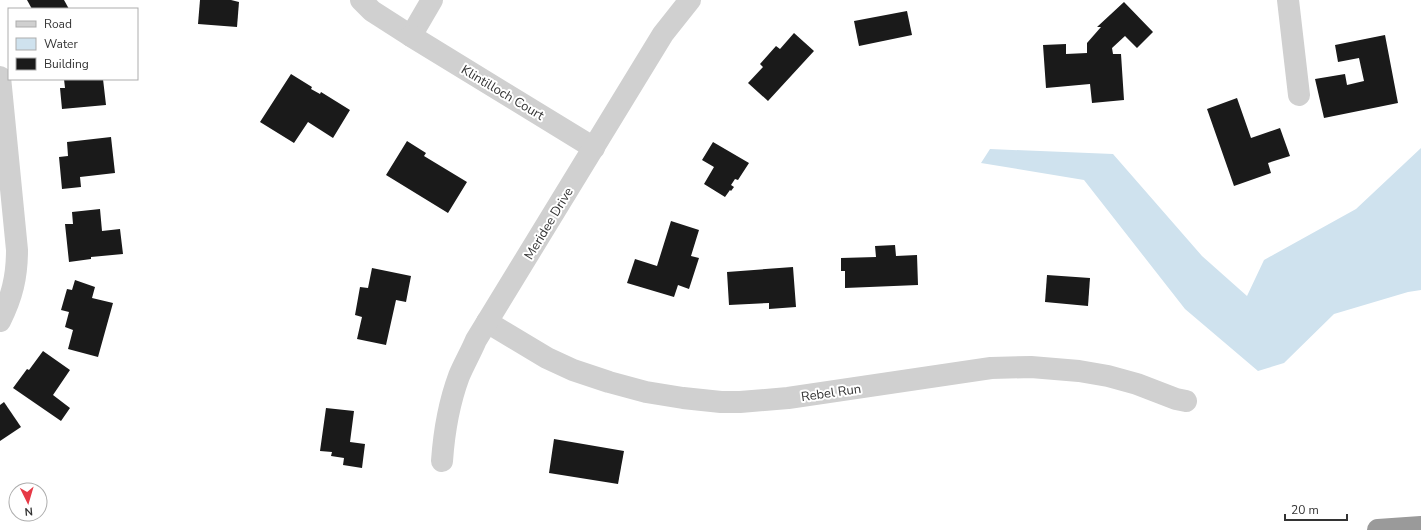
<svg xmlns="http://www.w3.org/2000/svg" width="1421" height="530" viewBox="0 0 1421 530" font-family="'Nunito Sans',sans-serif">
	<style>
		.water { fill: #cfe2ee }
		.building { fill: #1a1a1a }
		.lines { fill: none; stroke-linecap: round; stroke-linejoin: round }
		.minor { stroke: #d0d0d0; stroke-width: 22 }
		.highway { stroke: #9a9a9a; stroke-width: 22 }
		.labels { text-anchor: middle; stroke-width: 4; stroke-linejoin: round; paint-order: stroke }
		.street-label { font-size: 13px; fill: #333; stroke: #fff }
	</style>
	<rect width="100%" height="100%" fill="#fff"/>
	<polygon class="water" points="1421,148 1421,290 1408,292 1334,314 1284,363 1258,371 1185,309 1084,180 981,163 990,149 1113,154 1202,256 1247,296 1264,260 1356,209"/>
	<g class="building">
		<polygon points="27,0 64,0 69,9 32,9"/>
		<polygon points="200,0 231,0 239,2 237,27 198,24"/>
		<polygon points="1124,2 1153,32 1137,48 1125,36 1112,48 1113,54 1121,54 1124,100 1092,103 1090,84 1046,88 1043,45 1066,44 1066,54 1087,53 1087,43 1101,27 1097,27"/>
		<polygon points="907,11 912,35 859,46 854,21"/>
		<polygon points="794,33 814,51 768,101 748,83 763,67 760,64 776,46 780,49"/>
		<polygon points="1385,35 1398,103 1324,118 1315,79 1345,74 1347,85 1364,81 1359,58 1338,62 1335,45"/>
		<polygon points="291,74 312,87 311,89 320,94 321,92 350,110 333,138 308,122 294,143 260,122"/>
		<polygon points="64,79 103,79 106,105 62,109 60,88 65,88"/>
		<polygon points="1237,98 1251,138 1280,128 1290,156 1268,163 1271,173 1234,186 1207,109"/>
		<polygon points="111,137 115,173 80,177 81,187 62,189 59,157 68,156 67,142"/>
		<polygon points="407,141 426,153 424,156 467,182 448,213 386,175"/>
		<polygon points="713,142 749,163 738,180 735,179 731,185 734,187 731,191 730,190 725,197 704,184 714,167 702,160"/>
		<polygon points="100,209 102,231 120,229 123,254 91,257 91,259 69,262 65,224 73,224 72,212"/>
		<polygon points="671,221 699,230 691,256 699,258 689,289 678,285 674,297 627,283 635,259 657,266"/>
		<polygon points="895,245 896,256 917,255 918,285 845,288 845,271 841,271 841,258 876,257 875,246"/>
		<polygon points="793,267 796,307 769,309 769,303 729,305 727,272"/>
		<polygon points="372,268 411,276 406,302 396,300 386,345 357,339 362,317 355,315 360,287 368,288"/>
		<polygon points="1047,275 1090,278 1088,306 1045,302"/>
		<polygon points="75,280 95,287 92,298 113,303 98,357 68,349 73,330 65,327 69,312 61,310 67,289 72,290"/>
		<polygon points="43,351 70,370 53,395 70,408 61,421 13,388 27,369 29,370"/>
		<polygon points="4,402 21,427 0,441 0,405"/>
		<polygon points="326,408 354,411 350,442 365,444 362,468 343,465 344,458 331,456 332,452 320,451"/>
		<polygon points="554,439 624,451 618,484 549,473"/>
	</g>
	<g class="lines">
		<g class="minor">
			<polyline points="361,0 372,11 411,36 432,0"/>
			<polyline points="1288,0 1299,95"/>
			<polyline points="411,36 594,148"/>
			<path d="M0,77L17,250C17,277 12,297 0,321"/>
			<polyline points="487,322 547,358 573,370 609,382 646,392 683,398 721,402 740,402 788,398 991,368 1031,367 1079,371 1108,376 1137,384 1176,399 1186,401"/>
			<path d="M442,461C444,432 449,403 459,376C464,364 471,352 476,340L663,34L690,0"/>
		</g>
		<polyline class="highway" points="1378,530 1421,527"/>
	</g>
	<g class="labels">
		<g class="street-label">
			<text transform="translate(503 92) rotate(31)" y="5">Klintilloch Court</text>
			<text transform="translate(548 223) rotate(-59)" y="5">Meridee Drive</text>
			<text transform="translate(831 392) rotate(-8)" y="5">Rebel Run</text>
		</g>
	</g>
	<rect x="8" y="8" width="130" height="72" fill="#ffffff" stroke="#adadad"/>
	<rect x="16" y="21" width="20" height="6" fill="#d0d0d0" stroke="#adadad"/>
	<text x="44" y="28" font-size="12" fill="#333333">Road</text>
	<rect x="16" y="38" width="20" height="12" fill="#cfe2ee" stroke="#adadad"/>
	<text x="44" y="48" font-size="12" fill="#333333">Water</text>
	<rect x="16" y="58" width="20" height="12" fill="#1a1a1a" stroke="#adadad"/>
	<text x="44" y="68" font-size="12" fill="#333333">Building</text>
	<g transform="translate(28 502) rotate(175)"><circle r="19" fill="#ffffff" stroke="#adadad"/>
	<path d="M0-3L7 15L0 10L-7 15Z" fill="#e63946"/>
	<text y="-6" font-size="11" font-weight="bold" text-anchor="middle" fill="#333333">N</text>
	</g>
	<path d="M1285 514v6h62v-6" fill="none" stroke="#333333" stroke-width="2"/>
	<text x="1291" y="514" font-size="12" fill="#333333" stroke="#ffffff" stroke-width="3" paint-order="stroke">20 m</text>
</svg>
